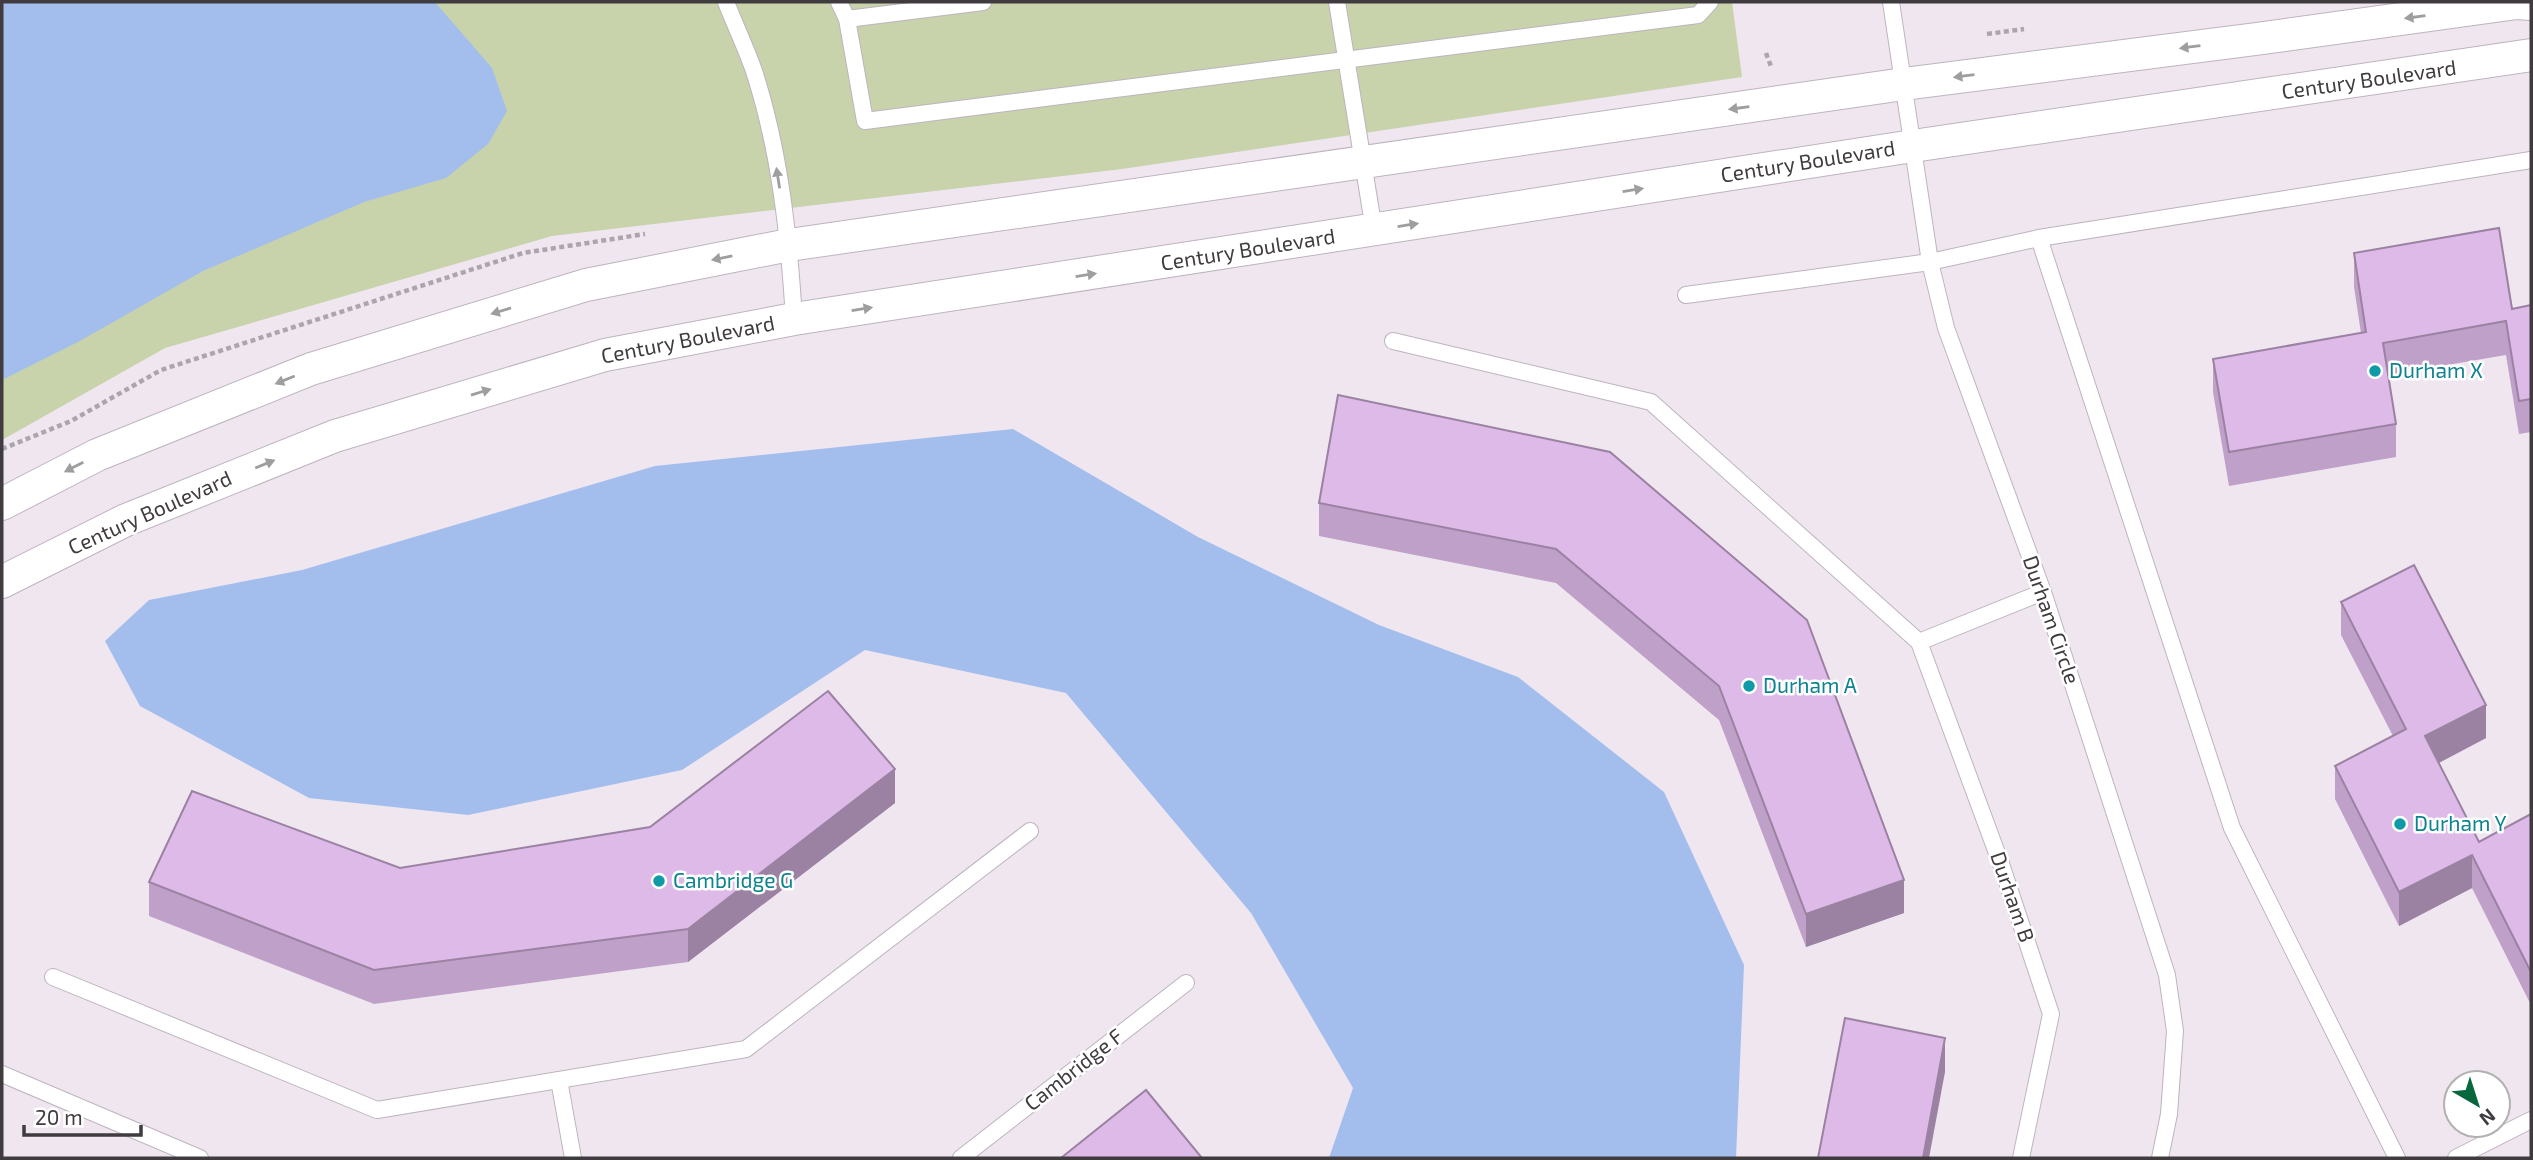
<svg xmlns="http://www.w3.org/2000/svg" width="2533" height="1160" viewBox="0 0 2533 1160" font-family="'Exo 2',sans-serif">
	<style>
		.green { fill: #c8d2ab }
		.water { fill: #a3beed }
		.lines { fill: none; stroke-linecap: round; stroke-linejoin: round }
		.lane-casing { stroke: #bdb4be; stroke-width: 18 }
		.street-casing { stroke: #bdb4be; stroke-width: 34 }
		.path { stroke: #aca5ad; stroke-width: 4.5; stroke-dasharray: 5 3.5; stroke-linecap: butt }
		.lane { stroke: #fff; stroke-width: 16 }
		.street { stroke: #fff; stroke-width: 32 }
		.wall { fill: #bfa0c8 }
		.shaded-wall { fill: #9b82a2 }
		.building { fill: #debae8; stroke: #9b82a2; stroke-width: 2 }
		.oneway { fill: #9f9d9f }
		.culture-dot { fill: #0f9aa8; stroke: #fff; stroke-width: 2.5 }
		.labels { text-anchor: middle; stroke-width: 5; stroke-linejoin: round; paint-order: stroke }
		.street-label { font-size: 21px; fill: #3f3b3f; stroke: #fff }
		.culture-label { font-size: 21px; fill: #0d838f; stroke: #fff; text-anchor: start }
	</style>
	<rect width="100%" height="100%" fill="#efe6f0"/>
	<polygon class="green" points="2,2 1732,2 1742,77 1122,169 552,236 165,348 2,440"/>
	<g class="water">
		<polygon points="2,2 435,2 492,68 507,111 488,144 446,178 364,202 203,271 78,342 2,380"/>
		<polygon points="1013,429 1198,537 1379,625 1518,677 1664,792 1744,965 1736,1158 1329,1158 1353,1088 1251,913 1066,693 865,650 682,770 468,815 309,798 140,706 105,641 149,600 302,570 655,466"/>
	</g>
	<g class="lines">
		<defs>
			<g id="lane">
				<path d="M726,2C735,25 746,48 754,71C780,151 789,237 794,319"/>
				<polyline points="839,2 847,19 865,121 1698,15 1710,2"/>
				<polyline points="1337,2 1374,230"/>
				<polyline points="1891,2 1930,262 1946,328 2043,592 2167,975 2175,1031 2169,1114 2160,1158"/>
				<polyline points="847,19 983,2"/>
				<polyline points="2039,238 2232,828 2397,1158"/>
				<polyline points="1686,295 1930,262 2039,238 2531,160"/>
				<polyline points="1393,341 1651,402 1919,642 2001,864 2051,1014 2021,1158"/>
				<polyline points="1919,642 2043,592"/>
				<polyline points="53,977 377,1110 746,1049 1030,831"/>
				<polyline points="2,1074 200,1158"/>
				<polyline points="559,1080 573,1158"/>
				<polyline points="961,1158 1186,983"/>
				<polyline points="2456,1158 2531,1120"/>
			</g>
			<g id="street">
				<polyline points="2,504 97,455 311,369 586,285 789,245 1904,84 2256,39 2517,3 2531,4"/>
				<polyline points="2,582 126,520 335,436 605,355 794,319 1913,146 2531,55"/>
			</g>
		</defs>
		<use href="#lane" class="lane-casing"/>
		<use href="#street" class="street-casing"/>
		<g class="path">
			<polyline points="1987,34 2024,29"/>
			<polyline points="1766,53 1772,69"/>
			<polyline points="2,449 71,421 161,370 523,253 645,234"/>
		</g>
		<use href="#lane" class="lane"/>
		<use href="#street" class="street"/>
	</g>
	<g class="wall">
		<polygon points="2354,253 2512,309 2531,305 2531,432 2519,434 2506,355 2388,375 2396,424 2396,457 2229,486 2213,392 2213,359 2361,333 2354,287"/>
		<polygon points="1610,452 1904,913 1806,947 1719,720 1556,583 1319,536 1319,503"/>
		<polygon points="2341,602 2486,738 2439,763 2479,842 2531,814 2531,1005 2472,888 2399,926 2335,799 2335,766 2393,736 2341,635"/>
		<polygon points="895,803 688,962 374,1004 149,916 149,882 400,868"/>
	</g>
	<g class="shaded-wall">
		<polygon points="2486,705 2486,738 2425,770 2425,736"/>
		<polygon points="895,769 895,803 688,962 688,929"/>
		<polygon points="2472,855 2472,888 2399,926 2399,892"/>
		<polygon points="1904,880 1904,913 1806,947 1806,914"/>
		<polygon points="1945,1038 1945,1072 1929,1158 1923,1158"/>
	</g>
	<g class="building">
		<polygon points="2499,228 2512,309 2531,305 2531,399 2519,401 2506,321 2383,343 2396,424 2229,452 2213,359 2366,332 2354,253"/>
		<polygon points="1338,395 1610,452 1807,620 1904,880 1806,914 1719,686 1556,549 1319,503"/>
		<polygon points="2414,565 2486,705 2425,736 2479,842 2531,814 2531,972 2472,855 2399,892 2335,766 2406,729 2341,602"/>
		<polygon points="828,691 895,769 688,929 374,970 149,882 192,791 400,868 650,827"/>
		<polygon points="1845,1018 1945,1038 1923,1158 1818,1158"/>
		<polygon points="1146,1090 1202,1158 1061,1158"/>
	</g>
	<defs><path id="oneway-solid" d="M-6-.8H1V-3.2L6.5 0L1 3.2V.8H-6Z" transform="scale(1.75)"/></defs>
	<g class="oneway">
		<use href="#oneway-solid" transform="translate(2415 17) rotate(172)"/>
		<use href="#oneway-solid" transform="translate(2190 47) rotate(173)"/>
		<use href="#oneway-solid" transform="translate(1964 76) rotate(173)"/>
		<use href="#oneway-solid" transform="translate(1739 108) rotate(172)"/>
		<use href="#oneway-solid" transform="translate(778 178) rotate(-99)"/>
		<use href="#oneway-solid" transform="translate(1633 190) rotate(-9)"/>
		<use href="#oneway-solid" transform="translate(1408 225) rotate(-9)"/>
		<use href="#oneway-solid" transform="translate(722 258) rotate(169)"/>
		<use href="#oneway-solid" transform="translate(1086 275) rotate(-9)"/>
		<use href="#oneway-solid" transform="translate(862 309) rotate(-9)"/>
		<use href="#oneway-solid" transform="translate(501 311) rotate(163)"/>
		<use href="#oneway-solid" transform="translate(285 380) rotate(158)"/>
		<use href="#oneway-solid" transform="translate(481 392) rotate(-17)"/>
		<use href="#oneway-solid" transform="translate(265 464) rotate(-22)"/>
		<use href="#oneway-solid" transform="translate(74 467) rotate(153)"/>
	</g>
	<g class="culture-dot">
		<circle cx="2375" cy="371" r="7"/>
		<circle cx="1749" cy="686" r="7"/>
		<circle cx="2400" cy="824" r="7"/>
		<circle cx="659" cy="881" r="7"/>
	</g>
	<g class="labels">
		<g class="street-label">
			<text transform="translate(2369 80) rotate(-8)" y="7">Century Boulevard</text>
			<text transform="translate(1808 162) rotate(-9)" y="7">Century Boulevard</text>
			<text transform="translate(1248 250) rotate(-9)" y="7">Century Boulevard</text>
			<text transform="translate(688 340) rotate(-11)" y="7">Century Boulevard</text>
			<text transform="translate(150 513) rotate(-24)" y="7">Century Boulevard</text>
			<text transform="translate(2051 620) rotate(71)" y="7">Durham Circle</text>
			<text transform="translate(2012 897) rotate(71)" y="7">Durham B</text>
			<text transform="translate(1074 1070) rotate(-38)" y="7">Cambridge F</text>
		</g>
		<g class="culture-label">
			<text x="2389" y="378">Durham X</text>
			<text x="1763" y="693">Durham A</text>
			<text x="2414" y="831">Durham Y</text>
			<text x="673" y="888">Cambridge G</text>
		</g>
	</g>
	<rect width="2533" height="1160" fill="none" stroke="#3f3b3f" stroke-width="7"/>
	<g transform="translate(2477 1104) rotate(141)"><circle r="33" fill="#ffffff" stroke="#b2b1b2" stroke-width="2"/>
	<path d="M0-5L12 26L0 18L-12 26Z" fill="#06683c"/>
	<text y="-10" font-size="19" font-weight="bold" text-anchor="middle" fill="#3f3b3f">N</text>
	</g>
	<path d="M24 1125v10h117v-10" fill="none" stroke="#3f3b3f" stroke-width="3.5"/>
	<text x="35" y="1125" font-size="21" fill="#3f3b3f" stroke="#ffffff" stroke-width="5" paint-order="stroke">20 m</text>
</svg>
